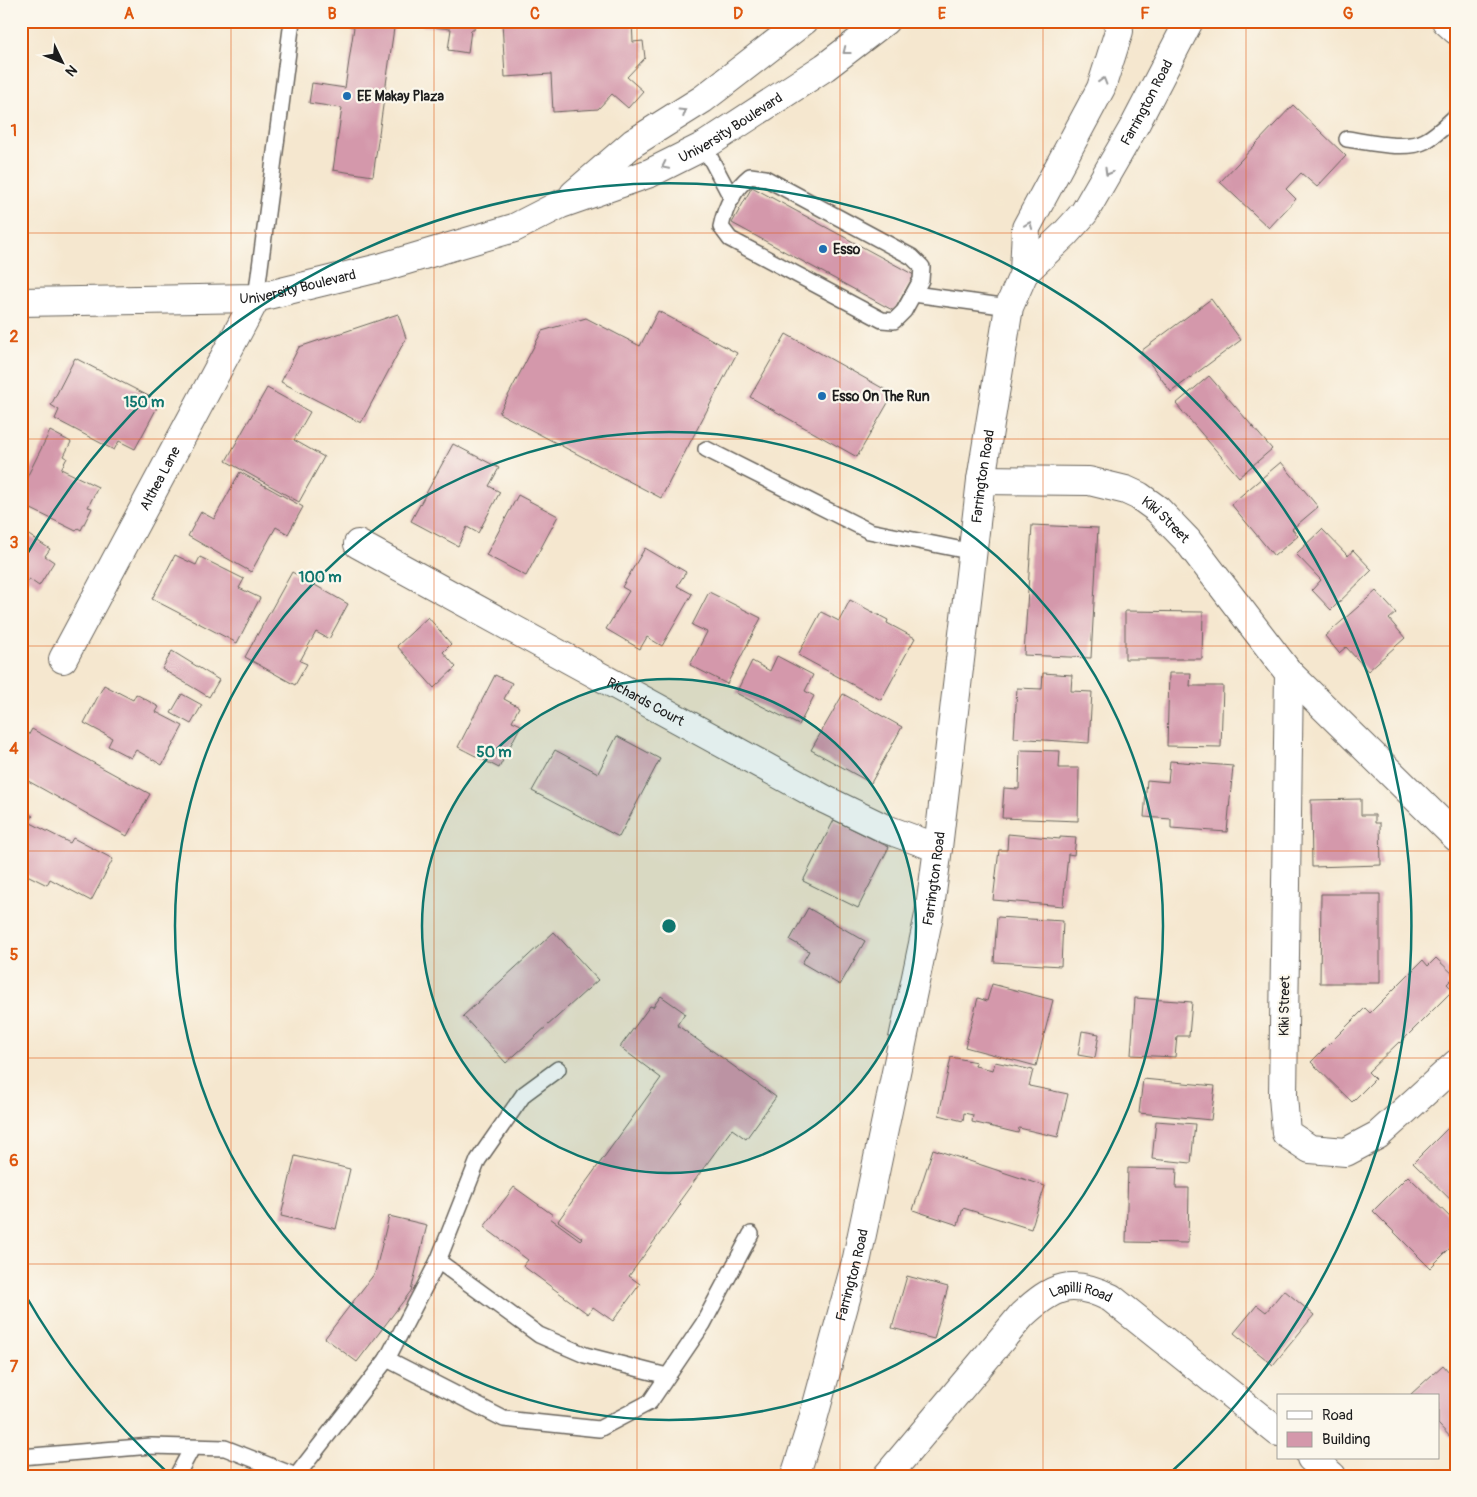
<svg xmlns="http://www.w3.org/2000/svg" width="1477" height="1497" viewBox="0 0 1477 1497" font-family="Pangolin,sans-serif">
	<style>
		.building { fill: #d498ab }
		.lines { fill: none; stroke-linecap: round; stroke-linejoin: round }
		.lane-casing { stroke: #68635b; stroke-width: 18 }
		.street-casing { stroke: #68635b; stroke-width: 30 }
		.secondary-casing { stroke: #68635b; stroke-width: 30 }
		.primary-casing { stroke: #68635b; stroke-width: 30 }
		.highway-casing { stroke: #68635b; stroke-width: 30 }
		.lane { stroke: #fff; stroke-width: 15 }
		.street { stroke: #fff; stroke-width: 28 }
		.secondary { stroke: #fff; stroke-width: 28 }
		.primary { stroke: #fff; stroke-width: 28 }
		.highway { stroke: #fff; stroke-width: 28 }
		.oneway { stroke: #999 }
		.grid { fill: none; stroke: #de560d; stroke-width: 1; stroke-opacity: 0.55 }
		.ring { fill: none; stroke: #0f766e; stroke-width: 2.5 }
		.poi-dot { fill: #1f6fb2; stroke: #fbf7ec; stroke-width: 2 }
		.labels { text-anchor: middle; stroke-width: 4.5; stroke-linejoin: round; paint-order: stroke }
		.poi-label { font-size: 14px; font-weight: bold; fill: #1c1c1c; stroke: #fbf7ec; text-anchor: start }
		.street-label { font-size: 14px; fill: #1c1c1c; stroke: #fbf7ec }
		.centre { fill: #0f766e; stroke: #fbf7ec; stroke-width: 2.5 }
		.ring-label { font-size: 15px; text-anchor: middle; font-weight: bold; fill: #0f766e; stroke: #fbf7ec; stroke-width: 4.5; stroke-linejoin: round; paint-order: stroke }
		.neatline { fill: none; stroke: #de560d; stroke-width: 2 }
		.grid-label { font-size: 16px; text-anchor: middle; font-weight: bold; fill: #de560d }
	</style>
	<rect width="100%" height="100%" fill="#fbf7ec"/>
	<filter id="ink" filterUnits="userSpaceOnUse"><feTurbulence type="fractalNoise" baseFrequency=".02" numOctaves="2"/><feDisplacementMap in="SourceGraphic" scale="10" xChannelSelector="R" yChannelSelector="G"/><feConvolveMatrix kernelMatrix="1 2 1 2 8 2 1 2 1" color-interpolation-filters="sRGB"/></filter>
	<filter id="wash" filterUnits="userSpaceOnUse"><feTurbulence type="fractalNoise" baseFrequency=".0096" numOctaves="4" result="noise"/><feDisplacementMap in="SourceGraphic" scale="20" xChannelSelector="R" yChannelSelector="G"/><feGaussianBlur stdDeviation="1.12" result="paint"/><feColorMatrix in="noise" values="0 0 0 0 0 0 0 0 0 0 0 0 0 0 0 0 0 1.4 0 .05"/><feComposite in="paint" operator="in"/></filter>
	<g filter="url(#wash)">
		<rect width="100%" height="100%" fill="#f5e7cf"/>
		<g id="blocks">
			<g class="building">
				<polygon points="328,21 395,21 373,176 333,170 342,108 309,103 312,83 345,88 354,27"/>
				<polygon points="423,21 475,21 474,30 471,30 468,53 448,50 451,29 422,26"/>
				<polygon points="502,21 632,21 633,42 643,41 645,58 627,77 643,91 628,108 612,94 598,109 553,112 551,74 505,77"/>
				<polygon points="1293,105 1346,156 1317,187 1301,173 1286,189 1296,199 1269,228 1220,182"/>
				<polygon points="752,187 914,275 894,311 732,223"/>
				<polygon points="1211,299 1241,340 1171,392 1141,351"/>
				<polygon points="658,311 737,353 661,498 499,413 542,331 586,318 640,346"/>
				<polygon points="398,314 406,338 361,423 281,382 299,347"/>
				<polygon points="786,334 893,394 857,457 750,397"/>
				<polygon points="75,358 160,402 135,449 119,441 114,450 55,419 59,410 51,405"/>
				<polygon points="1209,376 1272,449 1239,477 1176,404"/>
				<polygon points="267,388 310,412 294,440 324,457 299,502 226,461"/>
				<polygon points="50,431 71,442 64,456 67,458 61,469 98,487 88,507 92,508 81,530 78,528 76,531 21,504 21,489"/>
				<polygon points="453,444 499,468 489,486 500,492 478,533 467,527 458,546 411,521"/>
				<polygon points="1281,462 1318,507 1292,529 1298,536 1274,556 1231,504"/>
				<polygon points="240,472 303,507 288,534 276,527 251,572 188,536 201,512 214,519"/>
				<polygon points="518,495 558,516 526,576 486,555"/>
				<polygon points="1032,525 1098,528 1091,658 1024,655"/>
				<polygon points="1322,529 1348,556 1353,550 1372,570 1331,610 1312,590 1321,580 1296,554"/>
				<polygon points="21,530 50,549 45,556 54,562 39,586 29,579 21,591"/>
				<polygon points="645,548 686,572 677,586 692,594 662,646 647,637 640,649 606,629 629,591 622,587"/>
				<polygon points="175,555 196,565 200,557 244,579 239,588 260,598 237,643 152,599"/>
				<polygon points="292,572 348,604 329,639 316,632 300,661 307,664 295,685 245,657"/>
				<polygon points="1376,591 1396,613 1389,619 1405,638 1368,671 1346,647 1339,653 1325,636"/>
				<polygon points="709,592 761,618 727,684 690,665 707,632 692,625"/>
				<polygon points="850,600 888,620 887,623 915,638 881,700 798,655 821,612 839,621"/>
				<polygon points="1125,611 1203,612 1202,659 1125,659"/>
				<polygon points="428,617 451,644 443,652 456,667 434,688 397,646"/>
				<polygon points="172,651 219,680 209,697 162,669"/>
				<polygon points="777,656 813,675 805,691 814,696 799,725 736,693 752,661 770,671"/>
				<polygon points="1043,673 1072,675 1071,691 1092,692 1089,743 1014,738 1017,688 1042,689"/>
				<polygon points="1169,673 1191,673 1190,686 1223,686 1221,747 1167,746"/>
				<polygon points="495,675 512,683 504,699 519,707 512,721 521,725 499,768 458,747"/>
				<polygon points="104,685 133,700 136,694 159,707 156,712 183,726 162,765 136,750 131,758 108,746 112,738 84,723"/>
				<polygon points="182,694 202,705 191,724 171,713"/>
				<polygon points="843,694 902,727 871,783 811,750"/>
				<polygon points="32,729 150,794 127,836 21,777 21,749"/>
				<polygon points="617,736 660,759 619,837 532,791 555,750 598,773"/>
				<polygon points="1020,750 1060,751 1059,768 1079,768 1078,821 1002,818 1004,788 1019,789"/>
				<polygon points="1170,761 1233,766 1227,832 1171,828 1171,819 1144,817 1147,780 1168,782"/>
				<polygon points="1361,799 1361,815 1375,815 1375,823 1380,823 1381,865 1312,867 1311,800"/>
				<polygon points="21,810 33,816 29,822 70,843 73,838 113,859 91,901 50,879 47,885 21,872"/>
				<polygon points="834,820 889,847 858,908 803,881"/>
				<polygon points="1008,834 1060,839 1060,837 1076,838 1074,855 1068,854 1063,906 993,900 999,850 1007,850"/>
				<polygon points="1321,894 1380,894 1380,983 1320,983"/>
				<polygon points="808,908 865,941 840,985 802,963 809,951 790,940"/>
				<polygon points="997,917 1063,921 1061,966 994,962"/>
				<polygon points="554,932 598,980 506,1063 463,1016"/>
				<polygon points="1436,958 1455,976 1447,984 1453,990 1400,1043 1399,1042 1368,1072 1375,1079 1352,1102 1311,1062 1365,1008 1370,1013 1423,960 1428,966"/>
				<polygon points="992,984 1053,1000 1036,1066 965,1047 978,998 987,1001"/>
				<polygon points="661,996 685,1013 677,1025 776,1097 746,1139 732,1129 679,1202 681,1204 629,1276 640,1284 613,1321 593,1307 588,1314 523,1266 528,1260 484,1227 514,1187 553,1215 550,1218 580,1240 582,1238 558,1221 661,1078 620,1047 650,1006 653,1007"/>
				<polygon points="1135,998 1192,1002 1189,1036 1177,1036 1175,1057 1131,1055"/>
				<polygon points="1082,1031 1099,1034 1095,1058 1078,1055"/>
				<polygon points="951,1057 976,1062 975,1066 993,1070 995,1062 1033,1070 1029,1086 1068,1094 1058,1137 1019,1128 1018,1133 972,1122 973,1115 964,1113 963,1121 939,1115"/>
				<polygon points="1143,1079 1215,1086 1211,1120 1139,1113"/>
				<polygon points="1156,1121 1195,1124 1191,1163 1152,1159"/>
				<polygon points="1454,1122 1456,1124 1456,1205 1413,1163"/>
				<polygon points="933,1149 1045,1186 1031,1229 963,1208 958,1225 913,1210"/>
				<polygon points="295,1156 350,1169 336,1229 281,1216"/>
				<polygon points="1128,1168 1177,1169 1176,1188 1189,1188 1188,1243 1126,1242"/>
				<polygon points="1408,1176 1456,1223 1456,1242 1430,1268 1373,1211"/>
				<polygon points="389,1216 427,1225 411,1291 357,1362 325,1338 375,1273"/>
				<polygon points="907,1276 948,1287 934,1339 892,1328"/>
				<polygon points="1284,1290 1314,1315 1273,1365 1234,1333 1257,1305 1266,1312"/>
				<polygon points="1443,1365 1456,1380 1456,1443 1438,1424 1438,1396 1413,1396 1411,1394"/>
			</g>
		</g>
	</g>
	<g filter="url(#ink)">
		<use href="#blocks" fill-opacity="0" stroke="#68635b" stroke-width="1"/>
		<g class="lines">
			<defs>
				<g id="lane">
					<path d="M1347,139C1369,142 1406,151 1425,141C1437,135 1447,124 1456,116"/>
					<polyline points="704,146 732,199"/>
					<path d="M750,176L765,178L912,257L922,267L921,280L904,311L894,321L882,320L730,239L721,227C725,207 734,189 750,176Z"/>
					<polyline points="914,294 1009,307"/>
					<polyline points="256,298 292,21"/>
					<polyline points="706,449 869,531 973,552"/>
					<polyline points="438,1261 539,1335 585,1355 667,1376"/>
					<polyline points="387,1359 504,1419 599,1429 650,1402 703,1324 751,1234"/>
					<polyline points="21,1457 151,1446 225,1448 296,1476"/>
					<polyline points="177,1476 192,1448"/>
					<polyline points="296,1476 387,1359 438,1261 478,1160 524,1094 558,1069"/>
				</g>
				<g id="street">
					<path id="s1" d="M981,480L1089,481L1126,490L1139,496L1157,509L1187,540L1289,673L1456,837"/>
					<path id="s2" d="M358,544L826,800L886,829L938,848"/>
					<path id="s3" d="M63,659L256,298"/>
					<polyline points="1289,673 1283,1096 1286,1133 1310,1149 1346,1152 1378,1135 1456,1064"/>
					<polyline points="1311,1458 1332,1476"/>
					<path id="s4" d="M887,1476L1022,1315C1053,1286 1071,1278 1111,1298L1278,1432"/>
				</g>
				<g id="secondary">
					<path id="s5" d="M1024,273L1065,234L1084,213L1136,123L1189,21"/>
					<path id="s6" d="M795,1476L812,1423L857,1258L929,915L938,848L981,480L1009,307L1024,273L1026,228L1101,88L1119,31L1118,21"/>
				</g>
				<g id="primary">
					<polyline points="574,194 633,143 703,99 804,21"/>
					<path id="s7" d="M21,302L256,298L383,267L514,228L561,204L650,173L704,146L825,67L885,21"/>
				</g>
				<polyline id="highway" points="1446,21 1456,30"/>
			</defs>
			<use href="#lane" class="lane-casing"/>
			<use href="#street" class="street-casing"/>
			<use href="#secondary" class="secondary-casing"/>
			<use href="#primary" class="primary-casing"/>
			<use href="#highway" class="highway-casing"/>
			<use href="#lane" class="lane"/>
			<use href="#street" class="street"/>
			<use href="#secondary" class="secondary"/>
			<use href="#primary" class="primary"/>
			<use href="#highway" class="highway"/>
		</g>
		<defs><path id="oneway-chevron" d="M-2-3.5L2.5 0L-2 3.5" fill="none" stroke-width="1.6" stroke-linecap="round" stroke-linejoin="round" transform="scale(1.25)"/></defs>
		<g class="oneway">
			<use href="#oneway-chevron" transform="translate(846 51) rotate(142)"/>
			<use href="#oneway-chevron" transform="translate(1103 81) rotate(-73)"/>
			<use href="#oneway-chevron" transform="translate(683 112) rotate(-32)"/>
			<use href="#oneway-chevron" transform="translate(665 166) rotate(154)"/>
			<use href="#oneway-chevron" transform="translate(1108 172) rotate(120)"/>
			<use href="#oneway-chevron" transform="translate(1029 225) rotate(-68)"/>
		</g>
	</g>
	<path class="grid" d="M231,21V1476M434,21V1476M637,21V1476M840,21V1476M1043,21V1476M1246,21V1476M21,233H1456M21,439H1456M21,646H1456M21,851H1456M21,1058H1456M21,1264H1456"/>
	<circle cx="669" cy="926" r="247" fill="#0f766e" fill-opacity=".12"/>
	<g class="ring">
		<circle cx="669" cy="926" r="247"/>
		<circle cx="669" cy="926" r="494"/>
		<path d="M168 1473A742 742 0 0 1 23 1291M23 561A742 742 0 1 1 1170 1473"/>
	</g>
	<g class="poi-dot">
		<circle cx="347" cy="96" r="5"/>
		<circle cx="823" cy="249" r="5"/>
		<circle cx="822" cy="396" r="5"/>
	</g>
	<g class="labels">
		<g class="poi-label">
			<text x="357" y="101">EE Makay Plaza</text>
			<text x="833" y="254">Esso</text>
			<text x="832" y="401">Esso On The Run</text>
		</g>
		<g class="street-label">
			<text dy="5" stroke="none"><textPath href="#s5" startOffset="212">Farrington Road</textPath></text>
			<text dy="5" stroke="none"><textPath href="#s7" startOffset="742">University Boulevard</textPath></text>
			<text dy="5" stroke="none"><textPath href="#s7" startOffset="278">University Boulevard</textPath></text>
			<text dy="5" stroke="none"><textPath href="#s6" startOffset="1019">Farrington Road</textPath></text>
			<text dy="5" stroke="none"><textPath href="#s3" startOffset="205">Althea Lane</textPath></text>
			<text dy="5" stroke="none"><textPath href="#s1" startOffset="196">Kiki Street</textPath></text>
			<text dy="5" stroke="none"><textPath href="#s2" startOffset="328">Richards Court</textPath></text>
			<text dy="5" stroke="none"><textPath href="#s6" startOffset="614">Farrington Road</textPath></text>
			<text transform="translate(1284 1006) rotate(-89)" y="5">Kiki Street</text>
			<text dy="5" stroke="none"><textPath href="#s6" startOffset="209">Farrington Road</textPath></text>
			<text dy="5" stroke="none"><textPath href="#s4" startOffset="278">Lapilli Road</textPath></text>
		</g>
	</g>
	<circle cx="669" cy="926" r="8" class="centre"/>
	<g class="ring-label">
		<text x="144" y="407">150 m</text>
		<text x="320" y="582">100 m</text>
		<text x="494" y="757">50 m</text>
	</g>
	<rect width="1477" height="1497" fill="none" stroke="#fbf7ec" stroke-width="55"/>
	<rect x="1277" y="1394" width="162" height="65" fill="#fbf7ec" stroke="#a29f99"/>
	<rect x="1287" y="1411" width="25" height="8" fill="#ffffff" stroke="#a29f99"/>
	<text x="1322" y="1420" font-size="15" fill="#1c1c1c">Road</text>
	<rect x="1287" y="1432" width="25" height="15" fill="#d498ab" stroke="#a29f99"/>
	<text x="1322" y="1444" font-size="15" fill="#1c1c1c">Building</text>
	<g transform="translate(62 62) rotate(133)" stroke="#fbf7ec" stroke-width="4" paint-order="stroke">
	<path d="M0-4L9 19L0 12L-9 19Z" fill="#1c1c1c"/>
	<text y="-8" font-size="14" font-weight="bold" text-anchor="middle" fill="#1c1c1c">N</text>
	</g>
	<rect x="28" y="28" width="1422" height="1442" class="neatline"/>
	<g class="grid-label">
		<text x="129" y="19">A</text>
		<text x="332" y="19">B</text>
		<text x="535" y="19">C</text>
		<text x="738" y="19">D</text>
		<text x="942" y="19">E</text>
		<text x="1145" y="19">F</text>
		<text x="1348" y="19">G</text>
		<text x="14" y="136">1</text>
		<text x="14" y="342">2</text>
		<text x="14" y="548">3</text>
		<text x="14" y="754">4</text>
		<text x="14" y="960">5</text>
		<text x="14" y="1166">6</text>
		<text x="14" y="1372">7</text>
	</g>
</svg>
